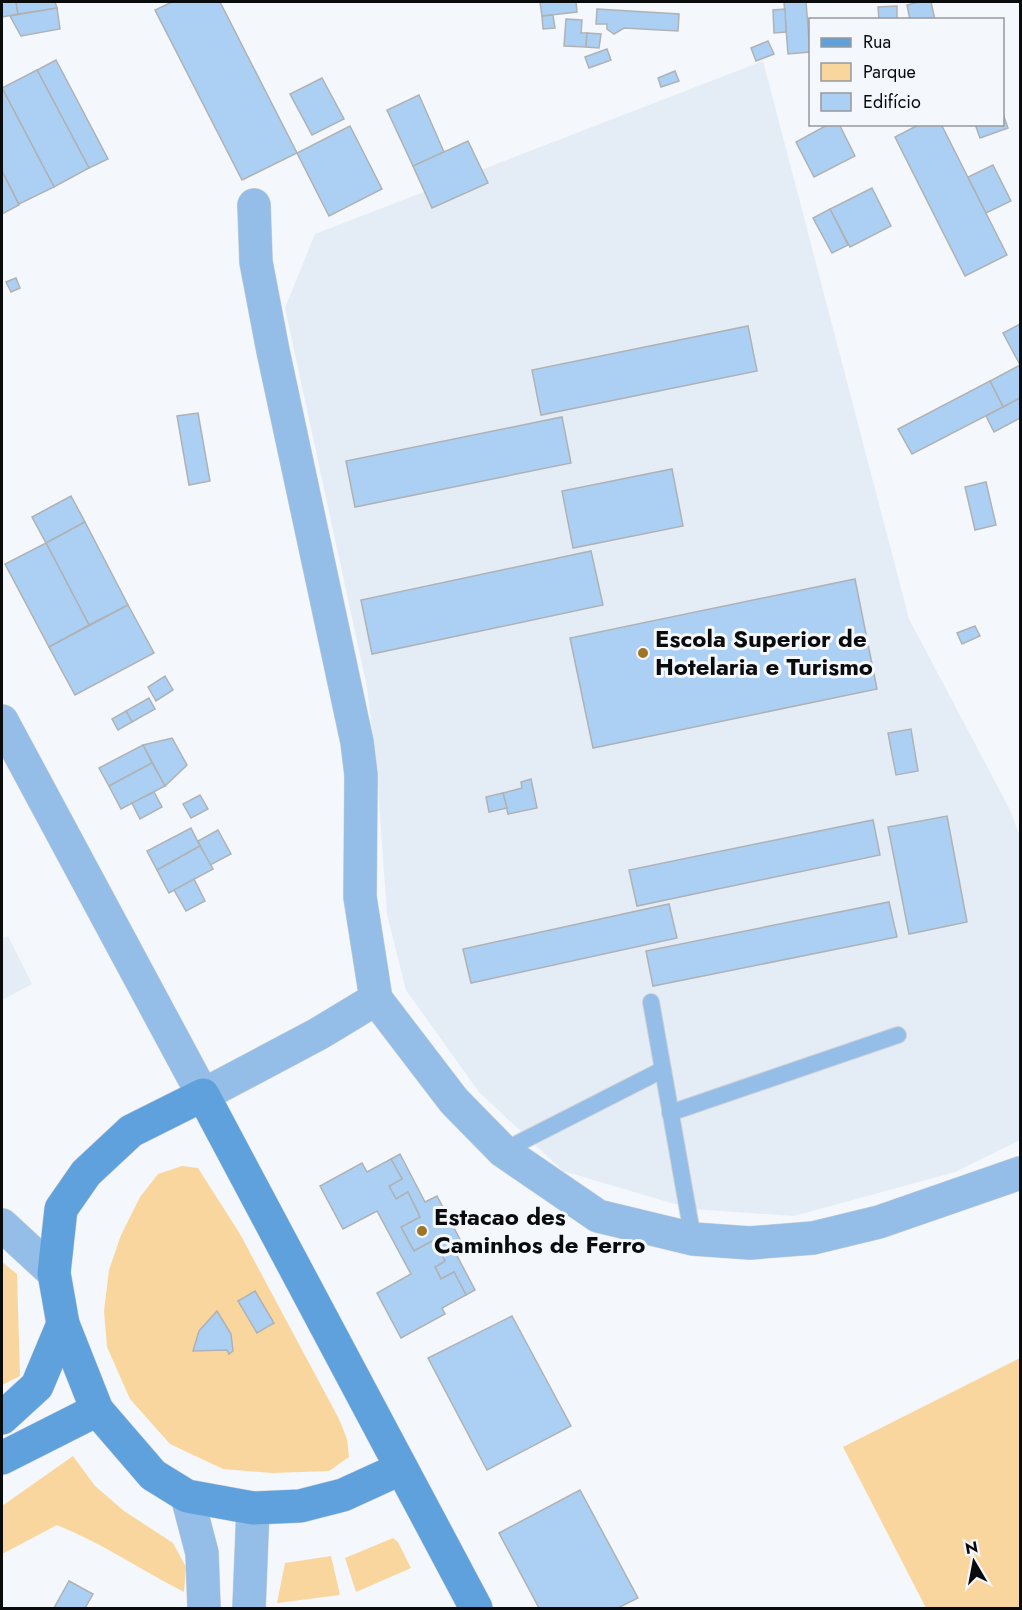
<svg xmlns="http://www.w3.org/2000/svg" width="1022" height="1610" viewBox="0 0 1022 1610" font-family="Jost,sans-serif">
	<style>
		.built { fill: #e4ecf5 }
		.green { fill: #fad69f; fill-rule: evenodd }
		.building { fill: #acd0f3; stroke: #afb2b5; stroke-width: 1.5 }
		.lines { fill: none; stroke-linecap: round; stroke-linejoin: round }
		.service-casing { stroke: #cfd1d5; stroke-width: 18 }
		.minor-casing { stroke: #cfd1d5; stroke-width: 34 }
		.tertiary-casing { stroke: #cfd1d5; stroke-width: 34 }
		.secondary-casing { stroke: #cfd1d5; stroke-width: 34 }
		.service { stroke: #94bee7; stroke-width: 16 }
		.minor { stroke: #94bee7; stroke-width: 33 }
		.tertiary { stroke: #94bee7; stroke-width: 33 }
		.secondary { stroke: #5fa1dd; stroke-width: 33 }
		.poi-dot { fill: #a07425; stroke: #f4f7fb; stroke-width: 2 }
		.labels { text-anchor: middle; stroke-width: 6; stroke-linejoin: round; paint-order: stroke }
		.poi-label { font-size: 24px; font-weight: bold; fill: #0a0b0d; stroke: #f4f7fb; text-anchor: start }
	</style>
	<rect width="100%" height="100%" fill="#f4f7fb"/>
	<g class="built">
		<polygon points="763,61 909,619 1010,810 1020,837 1020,1140 955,1172 794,1216 692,1209 563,1171 479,1092 406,990 387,914 377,773 367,687 285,308 315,234"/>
		<polygon points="8,936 32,984 2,1000 2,939"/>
	</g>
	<g class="green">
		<path d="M182,1166L198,1168L240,1234L339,1419L347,1439L349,1457L329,1471L272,1473L223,1469L170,1444L130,1399L107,1347L104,1311L109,1270L121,1235L140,1197L158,1174ZM254,1291L274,1323L258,1333L238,1301ZM217,1311L231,1334L233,1351L229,1354L227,1350L193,1351L199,1331Z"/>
		<polygon points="2,1262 17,1274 20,1376 2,1385"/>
		<polygon points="1020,1358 1020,1608 926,1608 843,1447"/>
		<path d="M73,1456L95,1486L124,1511L173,1543L186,1567L184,1592C141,1570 102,1543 57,1525L2,1554V1506Z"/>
		<polygon points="393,1538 398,1542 411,1568 356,1592 345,1558"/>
		<polygon points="331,1556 340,1595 277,1603 285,1563"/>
	</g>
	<g class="building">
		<polygon points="2,2 16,2 18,14 2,17"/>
		<polygon points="16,2 55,2 57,8 18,14"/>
		<polygon points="172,2 220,2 297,153 242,180 155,10"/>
		<polygon points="540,2 576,2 577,12 542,16"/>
		<polygon points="784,2 806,2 810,52 788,54"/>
		<polygon points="919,2 931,2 935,20 910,20 907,5"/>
		<polygon points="897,6 897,20 879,20 878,7"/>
		<polygon points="57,8 60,29 21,36 10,16"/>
		<polygon points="597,9 679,14 678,31 624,28 614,34 607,29 607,24 596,24"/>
		<polygon points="785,9 786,32 774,33 773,10"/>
		<polygon points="553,15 555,28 543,29 542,16"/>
		<polygon points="566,19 582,20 581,33 587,33 586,47 564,46"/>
		<polygon points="587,33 601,34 599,48 586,47"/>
		<polygon points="768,41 774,54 756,61 751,48"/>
		<polygon points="607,49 611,60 589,68 585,57"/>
		<polygon points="56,60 108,159 89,168 37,70"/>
		<polygon points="37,70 89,168 54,187 2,88"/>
		<polygon points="675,71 679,81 661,87 658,78"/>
		<polygon points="322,78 344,119 312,135 290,94"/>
		<polygon points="2,88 54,187 19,204 2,171"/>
		<polygon points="419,95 444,152 413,166 387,110"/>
		<polygon points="1002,111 1008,128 980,138 975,124 1002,124"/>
		<polygon points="829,124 839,124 855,156 814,177 796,142"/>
		<polygon points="920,124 941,124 1007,255 965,276 895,137"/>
		<polygon points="350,126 382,189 329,216 297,153"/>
		<polygon points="468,141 488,183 432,208 413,166"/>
		<polygon points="993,165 1011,201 986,213 968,177"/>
		<polygon points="2,171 19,205 2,214"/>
		<polygon points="872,188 891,226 850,247 830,209"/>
		<polygon points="830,209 848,245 832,253 813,218"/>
		<polygon points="16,278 20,288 11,292 6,282"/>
		<polygon points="1020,324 1020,365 1003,333"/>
		<polygon points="748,326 757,371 541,415 532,370"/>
		<polygon points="1020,365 1020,398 1003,407 990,381"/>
		<polygon points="990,381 1003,407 912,454 898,429"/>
		<polygon points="1020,398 1020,418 994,432 986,416"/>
		<polygon points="198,413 210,481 189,485 177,416"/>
		<polygon points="562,417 571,463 355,507 346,461"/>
		<polygon points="672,469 683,526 573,548 562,491"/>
		<polygon points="986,482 996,525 975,530 965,487"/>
		<polygon points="71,496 85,522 46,543 32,517"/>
		<polygon points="85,522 128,605 89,625 46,543"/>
		<polygon points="46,543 89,625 49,647 5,564"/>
		<polygon points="591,551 603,605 372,654 361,600"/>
		<polygon points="855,579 877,689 593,748 570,638"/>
		<polygon points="128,605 154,653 75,695 49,647"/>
		<polygon points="975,626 980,636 962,644 957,633"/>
		<polygon points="165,676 173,690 156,701 148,687"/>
		<polygon points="149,698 155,709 132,722 126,711"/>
		<polygon points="126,711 132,722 118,730 112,719"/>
		<polygon points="911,729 918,771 896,775 888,733"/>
		<polygon points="172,738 187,765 165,786 143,745"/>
		<polygon points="143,745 152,763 109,786 99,768"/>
		<polygon points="152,763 165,786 121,809 109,786"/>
		<polygon points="531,779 537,808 508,814 503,793 522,788 521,782"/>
		<polygon points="154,792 162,807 140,819 132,803"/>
		<polygon points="503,793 507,808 489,812 486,797"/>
		<polygon points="200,795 208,809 191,818 183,804"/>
		<polygon points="947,816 967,922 909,934 888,827"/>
		<polygon points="873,820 880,855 637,906 629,870"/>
		<polygon points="191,828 200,846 157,870 147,851"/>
		<polygon points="218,830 231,854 210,865 198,841"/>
		<polygon points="200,846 213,869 169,893 157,870"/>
		<polygon points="194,879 205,901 186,911 174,890"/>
		<polygon points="889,902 897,937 653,986 646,951"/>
		<polygon points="669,904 677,938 471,983 463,949"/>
		<polygon points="400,1154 425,1202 437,1196 463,1245 454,1250 475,1290 466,1295 454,1272 441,1279 435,1267 445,1261 434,1240 414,1251 401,1227 420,1217 408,1192 396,1199 389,1186 402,1179 391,1159"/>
		<polygon points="391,1159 402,1179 389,1186 396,1199 408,1192 420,1217 401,1227 414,1251 434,1240 445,1261 435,1267 441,1279 454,1272 466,1295 442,1308 445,1314 401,1338 377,1293 411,1274 377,1211 343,1229 320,1186 362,1163 367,1172"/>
		<polygon points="255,1291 274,1323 257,1333 238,1301"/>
		<polygon points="217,1311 231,1334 233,1351 229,1354 227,1350 193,1351 199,1331"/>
		<polygon points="512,1316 571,1426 487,1470 428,1358"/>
		<polygon points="580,1490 638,1598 618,1608 539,1608 499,1533"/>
		<polygon points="69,1581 93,1594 85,1608 54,1608"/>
	</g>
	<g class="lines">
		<defs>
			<g id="service">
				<polyline points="651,1002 693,1239"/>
				<polyline points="670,1113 898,1035"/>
				<polyline points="503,1151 662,1070"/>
			</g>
			<g id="minor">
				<polyline points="254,205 256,262 273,351 357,742 361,775 360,897 376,999 454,1101 503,1151 598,1216 693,1239 750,1243 813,1238 879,1222 1020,1173"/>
				<polyline points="2,721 203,1095 318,1034 376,999"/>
			</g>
			<g id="tertiary">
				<polyline points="2,1225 54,1273"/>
				<polyline points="187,1496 202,1553 204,1608"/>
				<polyline points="249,1608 253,1508"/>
			</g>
			<g id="secondary">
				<polyline points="2,1418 37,1386 63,1324"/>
				<polyline points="2,1458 97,1410"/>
				<polyline points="400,1469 343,1495 300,1506 253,1508 187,1496 153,1475 97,1410 63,1324 54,1273 61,1209 86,1173 131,1131 203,1095 476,1608"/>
			</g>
		</defs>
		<use href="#service" class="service-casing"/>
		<use href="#minor" class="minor-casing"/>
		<use href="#tertiary" class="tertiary-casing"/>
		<use href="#secondary" class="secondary-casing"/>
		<use href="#service" class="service"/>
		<use href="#minor" class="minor"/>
		<use href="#tertiary" class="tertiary"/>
		<use href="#secondary" class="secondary"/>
	</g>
	<g class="poi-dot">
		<circle cx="643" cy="653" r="6"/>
		<circle cx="422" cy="1231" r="6"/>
	</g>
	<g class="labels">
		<g class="poi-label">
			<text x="655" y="647">Escola Superior de<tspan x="655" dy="28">Hotelaria e Turismo</tspan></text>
			<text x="434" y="1225">Estacao des<tspan x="434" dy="28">Caminhos de Ferro</tspan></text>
		</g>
	</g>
	<rect width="1022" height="1610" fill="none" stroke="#0a0b0d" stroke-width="6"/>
	<rect x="809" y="18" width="195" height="108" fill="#f4f7fb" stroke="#96999c" stroke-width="1.5"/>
	<rect x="821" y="38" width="30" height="9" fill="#5fa1dd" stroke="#96999c" stroke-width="1.5"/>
	<text x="863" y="48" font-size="18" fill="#0a0b0d">Rua</text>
	<rect x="821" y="63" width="30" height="18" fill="#fad69f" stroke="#96999c" stroke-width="1.5"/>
	<text x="863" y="78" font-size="18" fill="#0a0b0d">Parque</text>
	<rect x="821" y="93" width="30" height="18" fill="#acd0f3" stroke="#96999c" stroke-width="1.5"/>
	<text x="863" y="108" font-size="18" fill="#0a0b0d">Edifício</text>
	<g transform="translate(974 1562) rotate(350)" stroke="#f4f7fb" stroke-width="4.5" paint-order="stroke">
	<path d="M0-4.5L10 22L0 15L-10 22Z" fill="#0a0b0d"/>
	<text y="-9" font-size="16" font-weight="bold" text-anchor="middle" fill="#0a0b0d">N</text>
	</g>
</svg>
